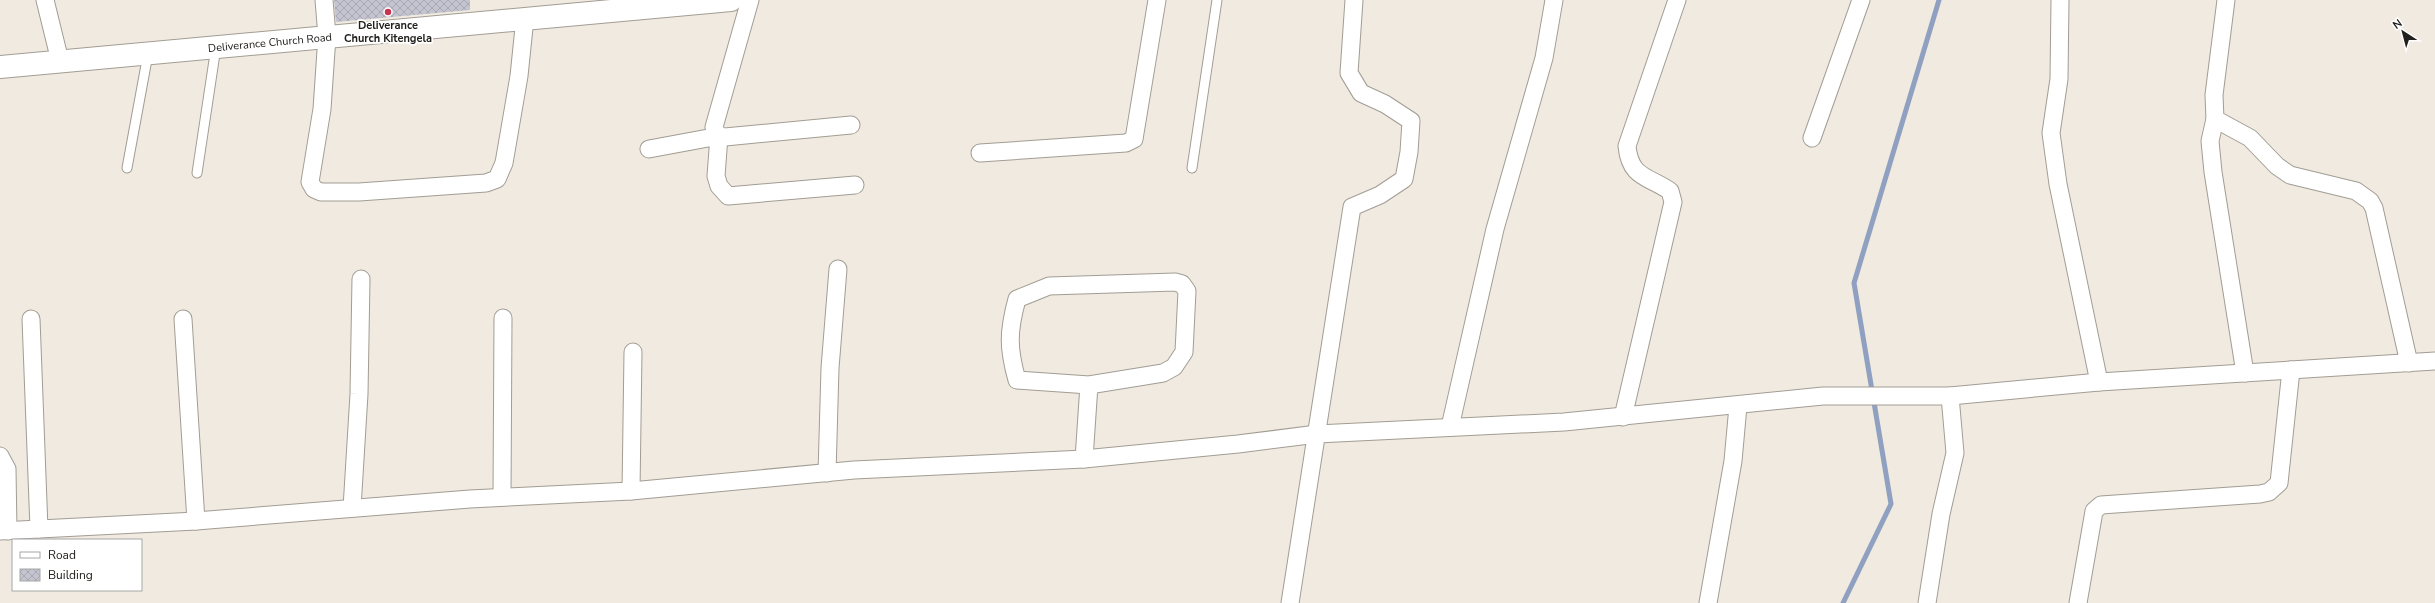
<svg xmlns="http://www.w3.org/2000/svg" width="2435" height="603" viewBox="0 0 2435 603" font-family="'Nunito Sans',sans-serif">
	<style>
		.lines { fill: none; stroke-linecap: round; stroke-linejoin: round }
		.stream { stroke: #8fa0c1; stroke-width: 5 }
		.building { fill: url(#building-cross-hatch) }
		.lane-casing { stroke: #a29d94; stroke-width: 11 }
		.street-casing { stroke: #a29d94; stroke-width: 19 }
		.secondary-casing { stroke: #a29d94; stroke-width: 24 }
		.lane { stroke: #fff; stroke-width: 9 }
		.street { stroke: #fff; stroke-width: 17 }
		.secondary { stroke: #fff; stroke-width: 22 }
		.poi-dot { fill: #c5354f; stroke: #fff; stroke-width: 1.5 }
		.labels { text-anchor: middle; stroke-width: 3.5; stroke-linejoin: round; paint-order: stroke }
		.poi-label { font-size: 11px; font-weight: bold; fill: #22201d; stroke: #fff }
		.street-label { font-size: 11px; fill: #22201d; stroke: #fff }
	</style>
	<defs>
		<pattern id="building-cross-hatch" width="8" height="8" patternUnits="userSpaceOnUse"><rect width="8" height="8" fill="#c3c4cf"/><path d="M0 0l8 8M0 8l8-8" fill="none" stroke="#a7a8b1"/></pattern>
	</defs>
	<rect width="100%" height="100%" fill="#f0eae0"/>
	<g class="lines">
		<polyline class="stream" points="1843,603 1891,504 1854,283 1939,0"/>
	</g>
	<polygon class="building" points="334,0 470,0 470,10 336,22"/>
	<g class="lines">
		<defs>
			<g id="lane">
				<polyline points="127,168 148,54"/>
				<polyline points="1192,168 1217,0"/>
				<polyline points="197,173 216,47"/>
			</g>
			<g id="street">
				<polyline points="45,0 60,61"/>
				<polyline points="324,0 327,36 322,109 310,182 314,189 321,192 359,192 486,183 497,179 504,163 519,76 525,18"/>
				<path d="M750,0L714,127C716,133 718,136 725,137L851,125"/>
				<polyline points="2060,0 2059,79 2051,133 2058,184 2099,382"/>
				<polyline points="2226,0 2214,95 2215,119 2250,138 2277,166 2290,175 2356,191 2370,201 2374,208 2409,363"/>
				<polyline points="2215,119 2210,141 2213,172 2245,373"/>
				<polyline points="1812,138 1861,0"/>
				<polyline points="649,149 719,136 716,176 719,186 728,196 855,185"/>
				<polyline points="980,153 1126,143 1134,139 1157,0"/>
				<polyline points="31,319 39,529"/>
				<polyline points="183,319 196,521"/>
				<path d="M1623,417L1673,202L1670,191C1648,176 1630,178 1627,146L1677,0"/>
				<polyline points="1450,427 1495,229 1544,58 1554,0"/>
				<polyline points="0,456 7,469 8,531"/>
				<path d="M1084,459L1089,385L1017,380C1008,348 1008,332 1017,299L1049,286L1175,282L1182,284L1187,291L1184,352L1174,367L1163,373L1089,385"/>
				<polyline points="827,473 830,368 838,269"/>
				<polyline points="631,491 633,352"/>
				<polyline points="502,497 503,318"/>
				<polyline points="352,508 359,394 361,279"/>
				<polyline points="0,531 196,521 470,499 631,491 854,470 1084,459 1238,444 1317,434 1564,422 1823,396 1950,396 2099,382 2435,361"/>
				<polyline points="1290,603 1352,207 1380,195 1404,179 1409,152 1411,121 1385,104 1361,93 1349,73 1354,0"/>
				<polyline points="1708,603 1733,461 1738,406"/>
				<polyline points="1927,603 1941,514 1955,453 1950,396"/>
				<polyline points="2078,603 2093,517 2094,511 2101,505 2260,494 2269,492 2279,483 2291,370"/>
			</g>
			<g id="secondary">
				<path id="s1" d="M0,67L731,0"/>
			</g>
		</defs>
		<use href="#lane" class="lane-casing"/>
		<use href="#street" class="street-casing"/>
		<use href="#secondary" class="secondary-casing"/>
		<use href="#lane" class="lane"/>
		<use href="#street" class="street"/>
		<use href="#secondary" class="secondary"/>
	</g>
	<circle class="poi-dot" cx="388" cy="12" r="4"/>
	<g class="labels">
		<g class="poi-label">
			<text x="388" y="29">Deliverance<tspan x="388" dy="13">Church Kitengela</tspan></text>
		</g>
		<g class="street-label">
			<text dy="4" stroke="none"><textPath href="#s1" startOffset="271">Deliverance Church Road</textPath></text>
		</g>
	</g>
	<rect x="12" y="539" width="130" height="52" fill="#ffffff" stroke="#a7a6a5"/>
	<rect x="20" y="552" width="20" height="6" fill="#ffffff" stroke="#a7a6a5"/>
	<text x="48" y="559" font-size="12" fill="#22201d">Road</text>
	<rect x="20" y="569" width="20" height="12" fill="url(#building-cross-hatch)" stroke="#a7a6a5"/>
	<text x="48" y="579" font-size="12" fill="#22201d">Building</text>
	<g transform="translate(2403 32) rotate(324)" stroke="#ffffff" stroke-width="3" paint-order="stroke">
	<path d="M0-3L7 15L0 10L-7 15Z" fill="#22201d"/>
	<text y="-6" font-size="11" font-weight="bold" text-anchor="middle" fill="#22201d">N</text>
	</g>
</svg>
